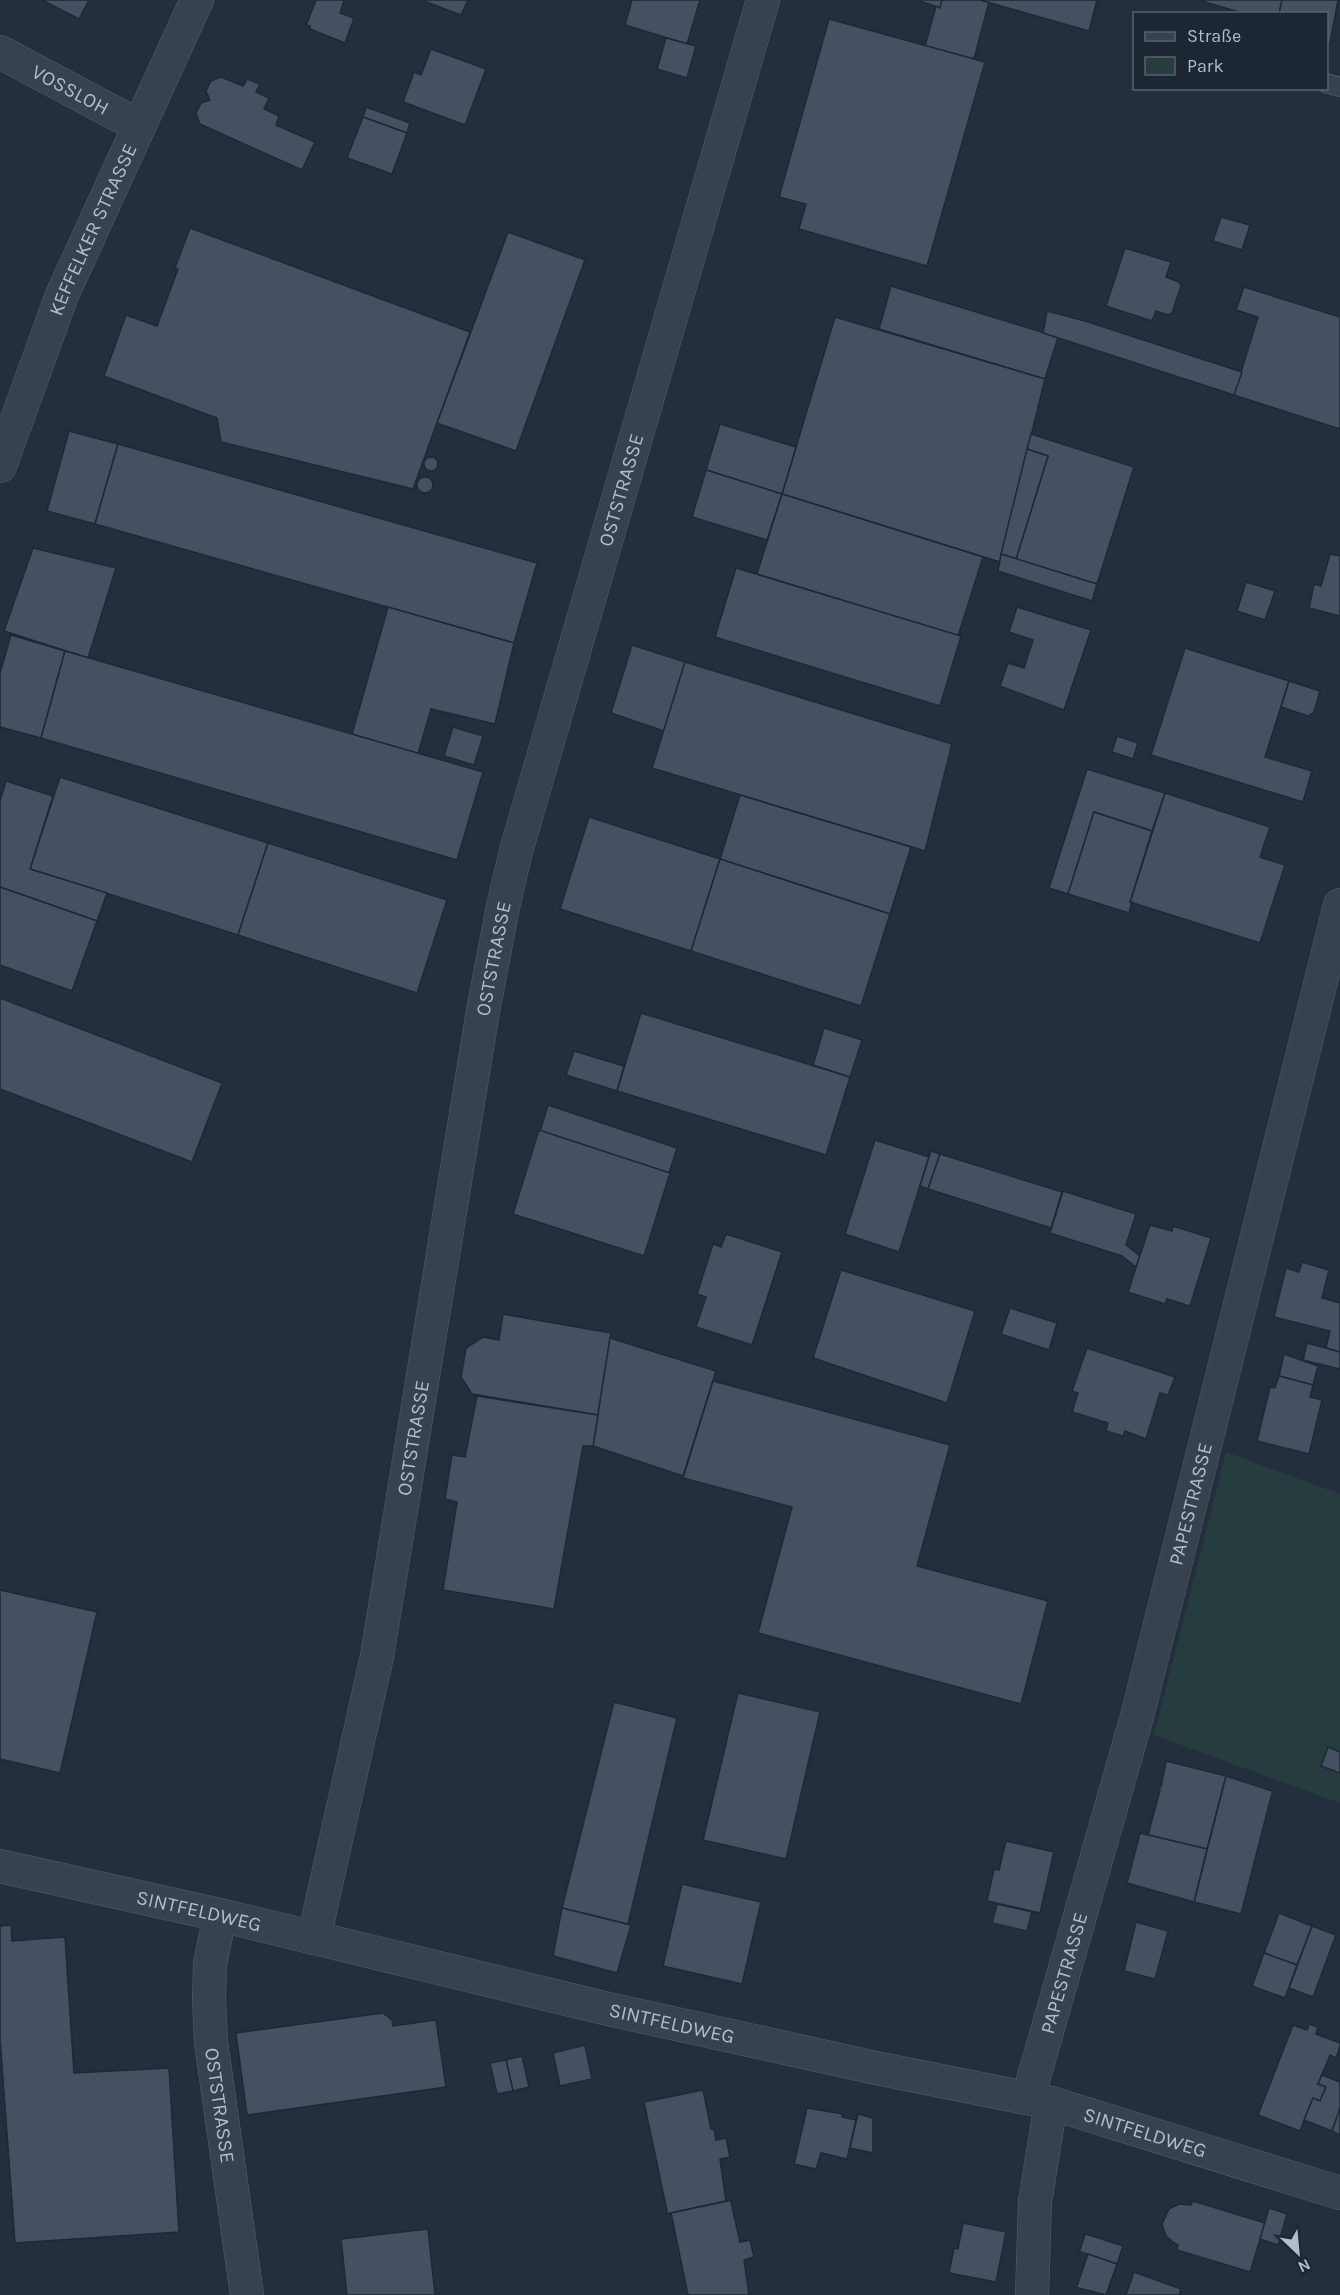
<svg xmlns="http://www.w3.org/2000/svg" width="1340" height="2295" viewBox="0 0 1340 2295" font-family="Karla,sans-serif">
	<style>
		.green { fill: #263c3f }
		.building { fill: #455162; stroke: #1f2835; stroke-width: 1.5 }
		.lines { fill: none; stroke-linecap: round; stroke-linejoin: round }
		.service-casing { stroke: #565f6c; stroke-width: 20 }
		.minor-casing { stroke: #565f6c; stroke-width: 34 }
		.tertiary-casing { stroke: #565f6c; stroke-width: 34 }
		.service { stroke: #38414e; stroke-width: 18 }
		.minor { stroke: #38414e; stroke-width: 33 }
		.tertiary { stroke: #38414e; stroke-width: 33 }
		.labels { text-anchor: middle; stroke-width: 4.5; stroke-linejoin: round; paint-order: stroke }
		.street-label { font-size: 20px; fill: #b4bcc9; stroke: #1d2633 }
	</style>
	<rect width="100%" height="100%" fill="#242f3e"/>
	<polygon class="green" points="1226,1452 1340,1494 1340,1803 1154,1735"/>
	<g class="building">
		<polygon points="42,0 89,0 79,19"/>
		<polygon points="316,0 344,0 340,13 354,18 345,43 310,29 310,26 304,24 307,23"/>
		<polygon points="421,0 468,0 461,15"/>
		<polygon points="632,0 700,0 687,44 625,25"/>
		<polygon points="917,0 942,0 940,8"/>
		<polygon points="942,0 980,0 989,2 974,59 925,46 936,6 940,8"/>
		<polygon points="980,0 1097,0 1089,31"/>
		<polygon points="1198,0 1282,0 1279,14 1246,14"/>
		<polygon points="1282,0 1338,0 1330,43 1326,42 1326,14 1279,14"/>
		<polygon points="829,19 985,62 927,266 799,229 806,204 779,197"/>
		<polygon points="666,38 696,46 687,78 657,69"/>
		<polygon points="431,49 486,69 465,125 403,102 414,72 421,75"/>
		<polygon points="221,77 243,86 247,79 260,84 256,92 269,98 264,109 279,116 276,125 315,142 302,170 200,124 196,113 201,103 210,100 206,91 211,81"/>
		<polygon points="366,107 410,123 407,133 363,117"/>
		<polygon points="363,117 407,133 392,174 347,158"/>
		<polygon points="1221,217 1250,225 1242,250 1213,241"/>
		<polygon points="190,228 470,332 413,489 221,442 217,418 104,376 126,315 157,326 178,269 175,268"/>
		<polygon points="508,232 585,260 516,451 437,423"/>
		<polygon points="1125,248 1171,262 1166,277 1179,282 1181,286 1172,313 1168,315 1156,311 1152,321 1106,306"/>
		<polygon points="891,286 1058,337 1045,379 879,329"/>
		<polygon points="1244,287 1340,317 1340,429 1234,395 1258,317 1236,310"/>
		<polygon points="1047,311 1085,321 1242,372 1234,395 1043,333"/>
		<polygon points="835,317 1045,379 1000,562 782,494"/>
		<polygon points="720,424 796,447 782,494 706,470"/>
		<polygon points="69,431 118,444 95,524 47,511"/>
		<polygon points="1031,434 1134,467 1097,584 1016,559 1048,456 1027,449"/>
		<polygon points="118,444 537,563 514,643 95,524"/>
		<polygon points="1027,449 1048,456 1016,559 1001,554"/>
		<circle cx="431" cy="464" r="7"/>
		<polygon points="706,470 782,494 767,540 692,517"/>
		<circle cx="425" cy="485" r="8"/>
		<polygon points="782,494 983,557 958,636 757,574"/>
		<polygon points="33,548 116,568 88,658 4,631"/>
		<polygon points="1001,554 1097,584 1092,601 998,571"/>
		<polygon points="1330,554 1340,556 1340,616 1309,608 1314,584 1321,586"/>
		<polygon points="736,568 961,636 940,706 715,637"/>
		<polygon points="1246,582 1275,591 1265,620 1237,611"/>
		<polygon points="388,607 514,643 495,724 431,709 418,754 352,734"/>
		<polygon points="1017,607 1091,630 1064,710 1000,686 1008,663 1024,668 1033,640 1009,632"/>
		<polygon points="11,635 65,651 41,738 0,727 0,673"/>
		<polygon points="632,645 685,662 664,731 611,713"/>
		<polygon points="1185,648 1289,681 1265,757 1312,771 1303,802 1151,755"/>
		<polygon points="65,651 483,772 457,860 41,738"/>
		<polygon points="685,662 952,744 925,851 652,768"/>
		<polygon points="1289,681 1320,691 1314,712 1308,716 1281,707"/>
		<polygon points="453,727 483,736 474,765 444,756"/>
		<polygon points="1117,736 1138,743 1133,759 1112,752"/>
		<polygon points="1087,769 1165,793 1152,831 1094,812 1068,894 1049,888"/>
		<polygon points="60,777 268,843 238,935 30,869"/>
		<polygon points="6,781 53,796 30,869 107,893 97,921 0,887 0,801"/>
		<polygon points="1165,793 1270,827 1260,857 1285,865 1260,943 1130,902"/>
		<polygon points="740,795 911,847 890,914 720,859"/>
		<polygon points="1094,812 1152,831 1130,902 1132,902 1129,913 1068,894"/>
		<polygon points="589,817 720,859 691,951 560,909"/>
		<polygon points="268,843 447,900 417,993 238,935"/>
		<polygon points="720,859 890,914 861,1006 691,951"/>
		<polygon points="0,887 97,921 72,991 0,965"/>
		<polygon points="0,998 222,1083 192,1162 0,1089"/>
		<polygon points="641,1013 850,1077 826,1155 617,1091"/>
		<polygon points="824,1028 862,1040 850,1077 813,1065"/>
		<polygon points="574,1051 624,1066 617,1091 566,1075"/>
		<polygon points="548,1105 677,1148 669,1173 540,1131"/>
		<polygon points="539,1130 670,1173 644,1256 513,1214"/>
		<polygon points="875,1140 929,1157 899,1252 845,1234"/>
		<polygon points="931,1151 940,1154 928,1189 920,1186"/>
		<polygon points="940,1154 1062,1192 1051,1228 928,1189"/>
		<polygon points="1063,1191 1136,1214 1126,1245 1140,1256 1136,1267 1122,1256 1050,1233"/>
		<polygon points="1150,1225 1172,1231 1173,1226 1211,1238 1190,1306 1167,1299 1165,1304 1128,1292"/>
		<polygon points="726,1234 782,1252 752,1345 696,1327 706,1297 697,1294 713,1244 721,1247"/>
		<polygon points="1302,1262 1329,1270 1322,1298 1340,1303 1340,1352 1326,1348 1330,1331 1274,1317 1286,1268 1299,1272"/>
		<polygon points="841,1270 975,1311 947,1403 813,1358"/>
		<polygon points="1010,1308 1057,1323 1049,1350 1001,1334"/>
		<polygon points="503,1314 611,1333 598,1415 472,1394 461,1377 466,1348 483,1337 499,1340"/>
		<polygon points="610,1338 716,1371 683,1476 593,1446"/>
		<polygon points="1307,1343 1340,1352 1340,1369 1303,1360"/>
		<polygon points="1087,1348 1175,1377 1168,1395 1160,1393 1146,1439 1125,1431 1123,1436 1106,1431 1108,1423 1072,1412 1078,1393 1072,1391"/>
		<polygon points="1284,1354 1318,1366 1313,1385 1279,1376"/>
		<polygon points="1279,1376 1313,1385 1310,1397 1322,1400 1309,1454 1257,1441 1270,1387 1275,1388"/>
		<polygon points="713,1381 950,1445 917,1566 1048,1601 1021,1704 758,1633 792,1507 683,1478"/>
		<polygon points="477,1396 598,1415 593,1446 583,1446 554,1609 443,1590 457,1502 445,1499 452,1455 465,1457"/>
		<polygon points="0,1590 97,1612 60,1773 0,1759"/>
		<polygon points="738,1693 820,1712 786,1859 703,1840"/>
		<polygon points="614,1702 677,1718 628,1924 562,1908"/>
		<polygon points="1328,1747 1340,1752 1340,1773 1321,1766"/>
		<polygon points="1166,1761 1226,1776 1207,1849 1148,1835 1160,1790 1158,1790 1159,1787 1161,1787"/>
		<polygon points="1226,1776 1275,1792 1272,1793 1241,1914 1194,1902"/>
		<polygon points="1140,1833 1207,1849 1194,1902 1127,1883"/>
		<polygon points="1006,1841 1054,1852 1040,1913 987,1901 994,1869 999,1870"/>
		<polygon points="682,1884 761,1902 742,1984 663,1966"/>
		<polygon points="997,1904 1032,1912 1027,1931 992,1923"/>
		<polygon points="562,1908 631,1925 617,1973 553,1956"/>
		<polygon points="1279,1913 1312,1926 1297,1965 1264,1953"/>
		<polygon points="1136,1922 1168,1931 1155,1979 1124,1971"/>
		<polygon points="11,1925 12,1941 65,1937 74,2073 169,2068 179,2232 15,2243 0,2038 0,1926"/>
		<polygon points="1312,1926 1336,1935 1313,1997 1289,1988"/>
		<polygon points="1264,1953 1297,1965 1285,1998 1252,1986"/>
		<polygon points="383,2013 392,2020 393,2026 436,2020 446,2087 247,2115 236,2033"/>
		<polygon points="1309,2024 1318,2027 1316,2034 1340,2043 1340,2046 1336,2058 1330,2055 1318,2084 1326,2087 1320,2101 1313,2098 1300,2131 1258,2115 1293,2025 1307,2030"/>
		<polygon points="585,2045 592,2079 560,2086 553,2053"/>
		<polygon points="522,2056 529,2087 513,2091 506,2060"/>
		<polygon points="506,2060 513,2091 497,2094 490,2063"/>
		<polygon points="1322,2075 1340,2082 1340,2109 1332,2131 1304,2120 1313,2098 1320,2101 1326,2087 1318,2084"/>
		<polygon points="703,2090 711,2129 714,2129 716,2140 726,2138 730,2157 720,2159 726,2201 666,2214 667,2211 644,2102"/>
		<polygon points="807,2108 843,2114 842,2117 856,2120 847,2159 821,2153 816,2169 794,2164"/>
		<polygon points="1340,2109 1340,2135 1332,2131"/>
		<polygon points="858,2114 873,2118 873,2153 850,2148"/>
		<polygon points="732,2200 731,2202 740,2242 750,2240 754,2257 744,2260 749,2295 688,2295 671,2213"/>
		<polygon points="1193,2201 1265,2223 1250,2272 1177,2250 1178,2245 1174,2243 1166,2236 1162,2224 1169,2209 1179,2204 1191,2205"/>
		<polygon points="1269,2208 1287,2214 1278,2245 1260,2239"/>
		<polygon points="963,2223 1006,2232 996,2282 949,2273 954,2248 958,2249"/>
		<polygon points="428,2229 435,2295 347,2295 341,2239"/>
		<polygon points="1083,2233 1123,2246 1117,2264 1078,2251 1080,2250 1085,2235 1082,2234"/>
		<polygon points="1088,2254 1117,2264 1106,2295 1075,2287 1077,2286"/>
		<polygon points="1134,2272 1181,2289 1179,2295 1126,2295"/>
	</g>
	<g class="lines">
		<defs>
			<polyline id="service" points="1326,83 1340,87"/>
			<g id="minor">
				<path id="s1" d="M0,52L139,126"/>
				<path id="s2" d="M0,1866L220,1915L604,2008L871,2067L1051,2103L1340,2193"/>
				<path id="s3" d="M220,1915L210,1964L209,2000L211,2042L247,2295"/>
				<path id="s4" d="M314,1938L377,1656L483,1011L503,907L516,851L763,0"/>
				<path id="s5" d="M1028,2098L1138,1713L1340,905"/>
				<polyline points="1032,2295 1035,2202 1051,2103"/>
			</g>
			<g id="tertiary">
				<path id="s6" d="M0,466L62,295L197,0"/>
			</g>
		</defs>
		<use href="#service" class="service-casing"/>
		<use href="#minor" class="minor-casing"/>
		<use href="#tertiary" class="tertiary-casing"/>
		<use href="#service" class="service"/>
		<use href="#minor" class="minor"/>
		<use href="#tertiary" class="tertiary"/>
	</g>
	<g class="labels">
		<g class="street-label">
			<text dy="7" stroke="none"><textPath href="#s1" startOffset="80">VOSSLOH</textPath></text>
			<text dy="7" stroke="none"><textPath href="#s6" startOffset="254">KEFFELKER STRASSE</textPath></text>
			<text dy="7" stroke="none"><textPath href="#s4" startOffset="1482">OSTSTRASSE</textPath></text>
			<text dy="7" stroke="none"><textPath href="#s4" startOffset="996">OSTSTRASSE</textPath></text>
			<text dy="7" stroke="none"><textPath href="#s4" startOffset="510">OSTSTRASSE</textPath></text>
			<text dy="7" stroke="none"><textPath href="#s5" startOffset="616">PAPESTRASSE</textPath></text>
			<text dy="7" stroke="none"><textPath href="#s2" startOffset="204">SINTFELDWEG</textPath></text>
			<text dy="7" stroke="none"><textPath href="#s5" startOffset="130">PAPESTRASSE</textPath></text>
			<text dy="7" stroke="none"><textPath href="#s2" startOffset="690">SINTFELDWEG</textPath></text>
			<text dy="7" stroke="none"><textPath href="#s3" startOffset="192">OSTSTRASSE</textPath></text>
			<text dy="7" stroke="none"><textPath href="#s2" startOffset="1176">SINTFELDWEG</textPath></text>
		</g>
	</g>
	<rect x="1133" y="12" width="195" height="78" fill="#1d2633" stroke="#59626f" stroke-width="1.5"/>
	<rect x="1145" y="32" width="30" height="9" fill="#38414e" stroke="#59626f" stroke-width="1.5"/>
	<text x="1187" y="42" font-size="18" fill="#b4bcc9">Straße</text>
	<rect x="1145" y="57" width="30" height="18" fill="#263c3f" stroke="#59626f" stroke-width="1.5"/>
	<text x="1187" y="72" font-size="18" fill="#b4bcc9">Park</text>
	<g transform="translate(1298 2253) rotate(154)" stroke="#1d2633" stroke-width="4.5" paint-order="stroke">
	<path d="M0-4.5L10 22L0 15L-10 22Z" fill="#b4bcc9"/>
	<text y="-9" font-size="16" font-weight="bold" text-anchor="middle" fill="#b4bcc9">N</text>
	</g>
</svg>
